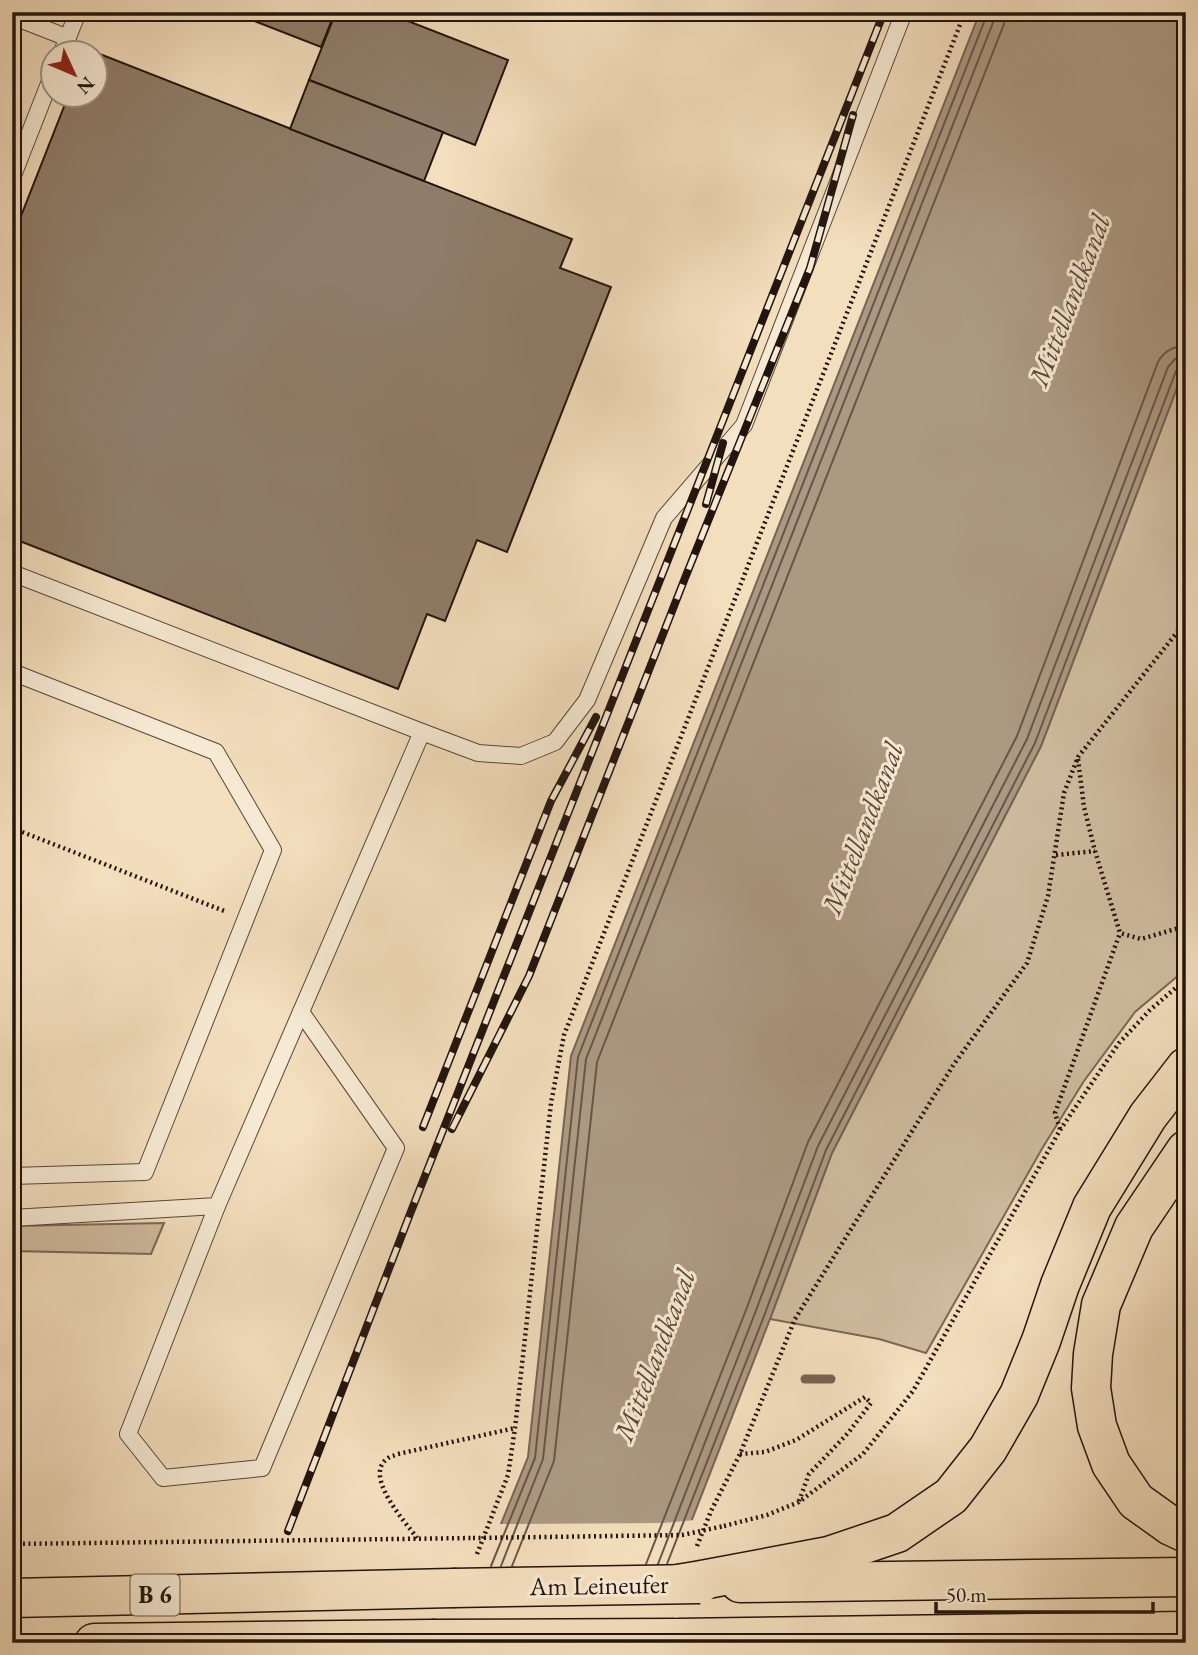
<svg xmlns="http://www.w3.org/2000/svg" width="1198" height="1655" viewBox="0 0 1198 1655" font-family="'EB Garamond',serif">
	<style>
		.green { fill: #cfbc9f; stroke: #786856; stroke-width: 2 }
		.water { fill: #ac9982; stroke: #756454; stroke-width: 2 }
		.pier { fill: #f3debd }
		.lines { fill: none; stroke-linecap: round; stroke-linejoin: round }
		.shore { stroke: #675648; stroke-width: 2 }
		.stream { stroke: #756454; stroke-width: 9 }
		.building { fill: #8f7d69; stroke: #22140e; stroke-width: 2 }
		.service-casing { stroke: #56463a; stroke-width: 18 }
		.trunk-casing { stroke: #22140e; stroke-width: 41 }
		.motorway-casing { stroke: #22140e; stroke-width: 41 }
		.path { stroke: #22140e; stroke-width: 4.5; stroke-dasharray: 2 3.5; stroke-linecap: butt }
		.service { stroke: #f7ead4; stroke-width: 16 }
		.trunk { stroke: #f3debd; stroke-width: 38 }
		.motorway { stroke: #f3debd; stroke-width: 38 }
		.rail-casing { stroke: #22140e; stroke-width: 8 }
		.rail { stroke: #f7ead4; stroke-width: 5; stroke-dasharray: 16; stroke-linecap: butt }
		.trunk-bridge-casing { stroke: #22140e; stroke-width: 41; stroke-linecap: butt }
		.motorway-bridge-casing { stroke: #22140e; stroke-width: 41; stroke-linecap: butt }
		.path-bridge { stroke: #22140e; stroke-width: 4.5; stroke-dasharray: 2 3.5; stroke-linecap: butt }
		.trunk-bridge { stroke: #f3debd; stroke-width: 38 }
		.motorway-bridge { stroke: #f3debd; stroke-width: 38 }
		.labels { text-anchor: middle; stroke-width: 6; stroke-linejoin: round; paint-order: stroke }
		.shield { fill: #f7ead4; stroke: #625449; stroke-width: 2 }
		.shield-label { font-size: 24px; font-weight: bold; fill: #22140e }
		.street-label { font-size: 26px; fill: #22140e; stroke: #f7ead4 }
		.water-label { font-size: 28px; font-style: italic; fill: #59493c; stroke: #f7ead4 }
	</style>
	<rect width="100%" height="100%" fill="#f3debd"/>
	<filter id="stains"><feTurbulence type="fractalNoise" baseFrequency=".00286" numOctaves="4"/><feColorMatrix values="0 0 0 0 .2 0 0 0 0 .09 0 0 0 0 .02 0 0 0 .5 -.17"/></filter>
	<radialGradient id="worn" r=".72"><stop offset=".6" stop-color="#630" stop-opacity="0"/><stop offset="1" stop-color="#630" stop-opacity=".3"/></radialGradient>
	<g class="green">
		<polygon points="1186,364 1186,969 1135,1012 1084,1081 1043,1147 926,1353 879,1339 770,1319 832,1153 1041,746"/>
		<polygon points="164,1223 151,1254 12,1251 12,1226"/>
	</g>
	<polygon class="water" points="980,12 1186,12 1186,364 1041,746 832,1153 770,1319 644,1643 453,1643 528,1457 571,1056"/>
	<polygon class="pier" points="695,1520 647,1643 449,1643 497,1524 664,1523"/>
	<g class="lines">
		<g class="shore">
			<path d="M646,1564L746,1310L808,1142L1017,736L1158,362C1164,351 1173,346 1186,346"/>
			<polyline points="658,1564 755,1313 818,1146 1027,739 1168,367 1175,359 1186,356"/>
			<polyline points="667,1564 764,1316 826,1150 1035,743 1176,371 1180,366 1186,365"/>
			<polyline points="491,1566 535,1458 578,1057 986,17 986,12"/>
			<polyline points="501,1566 543,1459 586,1059 994,20 995,12"/>
			<polyline points="512,1566 554,1461 597,1062 1004,24 1006,12"/>
		</g>
		<polyline class="stream" points="805,1379 831,1379"/>
	</g>
	<g class="building">
		<polygon points="231,12 335,12 321,47"/>
		<polygon points="336,12 385,12 508,60 475,145 309,80"/>
		<polygon points="87,49 572,239 560,268 611,287 507,552 477,540 445,621 427,614 398,689 12,538 12,239 69,94 94,94 94,52 86,52"/>
		<polygon points="309,80 443,132 424,181 290,129"/>
	</g>
	<g class="lines">
		<defs>
			<g id="service">
				<polyline points="12,16 68,38"/>
				<polyline points="62,52 78,12"/>
				<polyline points="12,178 52,76"/>
				<polyline points="12,573 422,732 217,1206 12,1218"/>
				<polyline points="12,672 216,752 273,850 145,1172 12,1176"/>
				<polyline points="422,732 478,753 521,756 555,742 587,700 664,518 744,425 904,12"/>
				<polyline points="217,1206 128,1434 163,1478 262,1468 396,1148 301,1012"/>
			</g>
			<g id="trunk">
				<polyline points="740,1583 1186,1577"/>
				<polyline points="12,1598 453,1588"/>
				<polyline points="679,1638 1186,1631"/>
				<polyline points="94,1643 432,1639"/>
			</g>
			<g id="motorway">
				<polyline points="1186,1150 1134,1227 1101,1305 1093,1354 1091,1388 1097,1426 1111,1464 1136,1501 1171,1526 1186,1533"/>
				<polyline points="702,1580 829,1556 897,1533 951,1496 988,1449 1019,1395 1041,1341 1060,1285 1092,1207 1148,1116 1186,1067"/>
			</g>
		</defs>
		<use href="#service" class="service-casing"/>
		<use href="#trunk" class="trunk-casing"/>
		<use href="#motorway" class="motorway-casing"/>
		<g class="path">
			<polyline points="1078,759 1084,807 1095,851 1120,933 1141,939 1186,926"/>
			<polyline points="12,828 227,912"/>
			<polyline points="1056,855 1095,851"/>
			<polyline points="1060,1129 1055,1113 1120,933"/>
			<polyline points="740,1454 765,1452 796,1440 865,1397 871,1403 848,1433 809,1474 799,1501"/>
			<polyline points="724,1526 767,1515 799,1502 863,1454 913,1391 1060,1130 1119,1043 1150,1010 1186,979"/>
			<path d="M417,1538C406,1523 363,1476 387,1459C390,1456 394,1456 398,1454L515,1428"/>
			<polyline points="12,1544 473,1538"/>
			<polyline points="697,1546 711,1511 740,1454 795,1319 954,1064 1027,963 1048,896 1064,793 1078,757 1186,621"/>
			<polyline points="477,1554 508,1475 515,1428 551,1103 564,1035 965,12"/>
		</g>
		<use href="#service" class="service"/>
		<use href="#trunk" class="trunk"/>
		<use href="#motorway" class="motorway"/>
		<defs>
			<g id="rail">
				<polyline points="706,504 723,443"/>
				<polyline points="423,1127 551,801 596,717"/>
				<polyline points="452,1129 529,976 685,578 810,268 853,115"/>
				<polyline points="288,1531 410,1214 884,12"/>
			</g>
		</defs>
		<use href="#rail" class="rail-casing"/>
		<use href="#rail" class="rail"/>
		<defs>
			<g id="trunk-bridge">
				<polyline points="453,1588 700,1584"/>
				<polyline points="432,1639 675,1638"/>
			</g>
			<g id="motorway-bridge">
				<polyline points="678,1584 702,1580"/>
				<polyline points="641,1643 679,1638"/>
			</g>
		</defs>
		<use href="#trunk-bridge" class="trunk-bridge-casing"/>
		<use href="#motorway-bridge" class="motorway-bridge-casing"/>
		<polyline class="path-bridge" points="473,1538 682,1535 724,1526"/>
		<use href="#trunk-bridge" class="trunk-bridge"/>
		<use href="#motorway-bridge" class="motorway-bridge"/>
	</g>
	<g class="labels">
		<rect class="shield" x="130.5" y="1574.5" width="49" height="41" rx="5"/>
		<g class="shield-label">
			<text x="155" y="1603">B 6</text>
		</g>
		<g class="street-label">
			<text transform="translate(599 1585) rotate(-1)" y="9">Am Leineufer</text>
		</g>
		<g class="water-label">
			<text transform="translate(1069 300) rotate(-69)" y="10">Mittellandkanal</text>
			<text transform="translate(862 828) rotate(-69)" y="10">Mittellandkanal</text>
			<text transform="translate(654 1355) rotate(-69)" y="10">Mittellandkanal</text>
		</g>
	</g>
	<rect width="1198" height="1655" fill="none" stroke="#f3debd" stroke-width="42"/>
	<rect x="14" y="14" width="1170" height="1627" fill="none" stroke="#22140e" stroke-width="3.5"/>
	<rect x="21" y="21" width="1156" height="1613" fill="none" stroke="#22140e" stroke-width="2"/>
	<g transform="translate(74 74) rotate(134)"><circle r="33" fill="#f7ead4" stroke="#a29485" stroke-width="2"/>
	<path d="M0-5L12 26L0 18L-12 26Z" fill="#8f2418"/>
	<text y="-10" font-size="19" font-weight="bold" text-anchor="middle" fill="#22140e">N</text>
	</g>
	<path d="M936 1602v10h217v-10" fill="none" stroke="#22140e" stroke-width="3.5"/>
	<text x="946" y="1602" font-size="21" fill="#22140e" stroke="#f7ead4" stroke-width="5" paint-order="stroke">50 m</text>
	<rect width="100%" height="100%" filter="url(#stains)"/>
	<rect width="100%" height="100%" fill="url(#worn)"/>
</svg>
